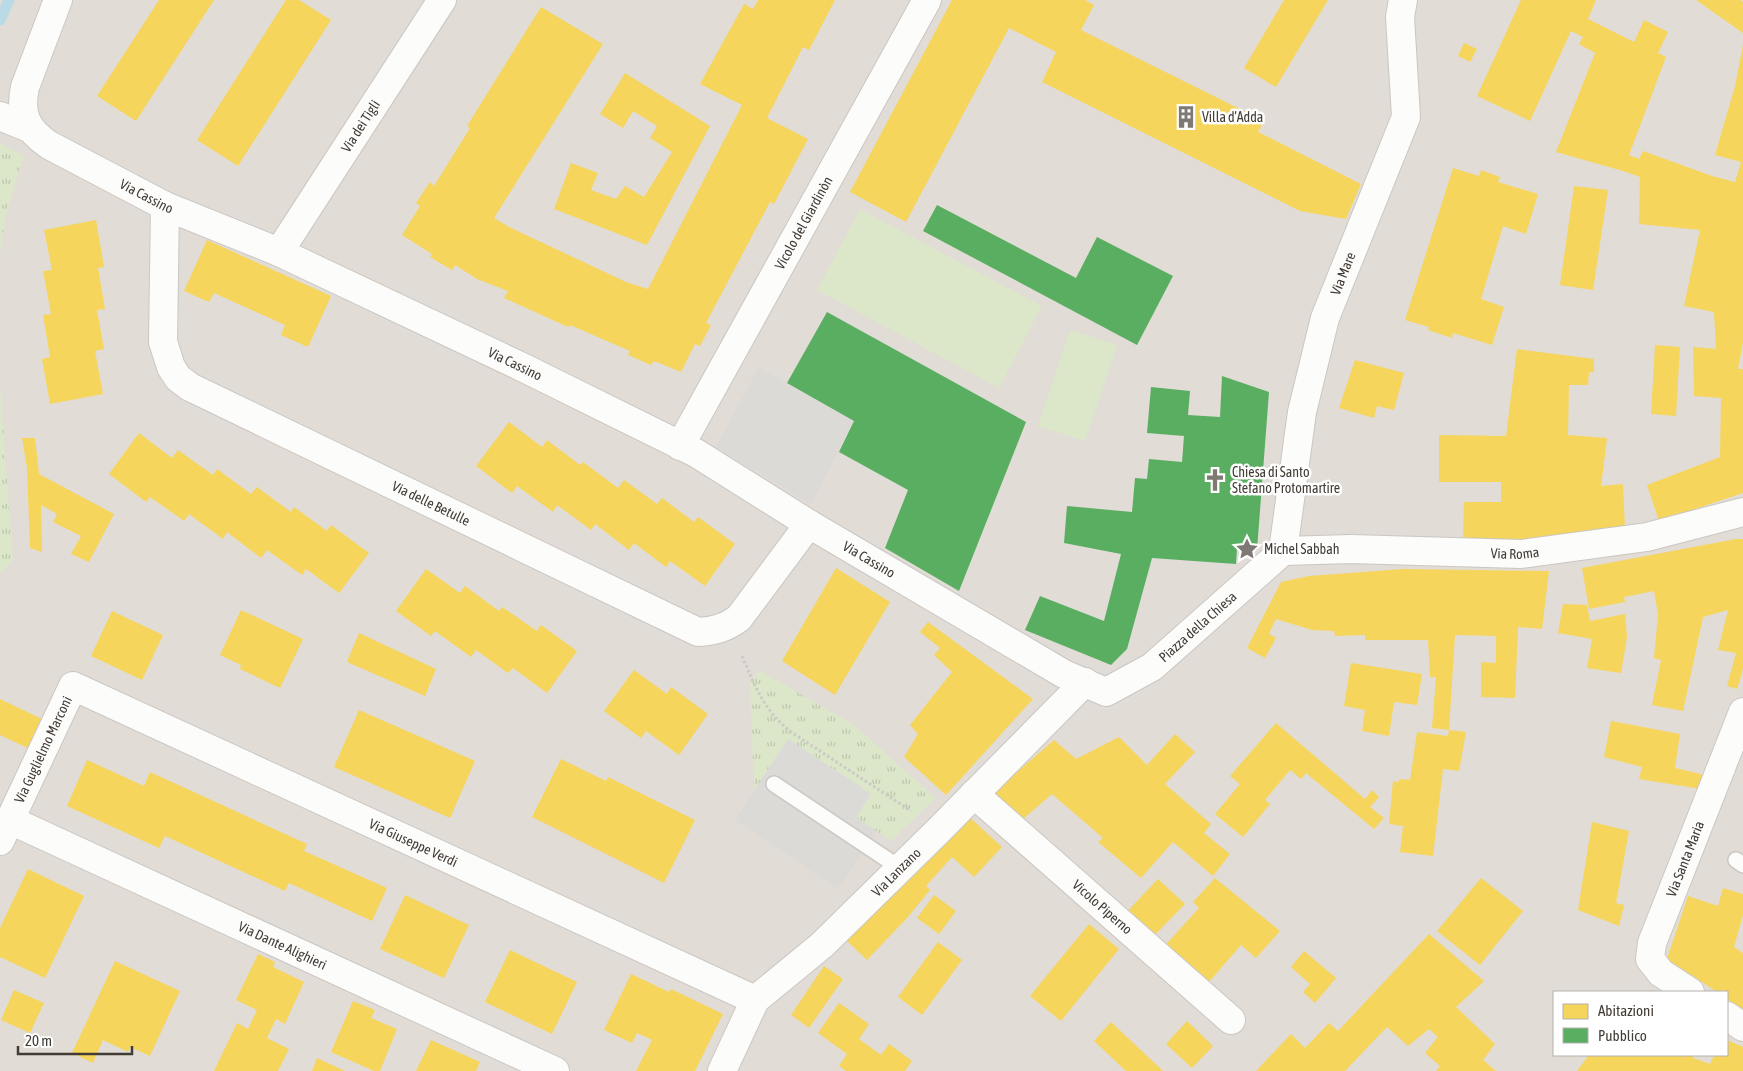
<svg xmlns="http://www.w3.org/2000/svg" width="1743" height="1071" viewBox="0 0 1743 1071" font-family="'Asap Condensed',sans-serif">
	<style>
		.residential { fill: #e1dcd5; fill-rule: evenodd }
		.grass { fill: url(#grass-tufts) }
		.pitch { fill: #dce6c9 }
		.parking { fill: #dcdad7 }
		.homes { fill: #f6d55c }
		.public { fill: #5aae61 }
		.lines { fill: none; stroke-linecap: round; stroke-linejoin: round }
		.stream { stroke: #bbdae8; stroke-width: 11 }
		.service-casing { stroke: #cac7c3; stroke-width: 18 }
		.minor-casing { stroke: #cac7c3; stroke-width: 30 }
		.path { stroke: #cccac6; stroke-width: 3; stroke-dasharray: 2.5 2.5; stroke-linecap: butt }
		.service { stroke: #fcfcfb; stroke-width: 15 }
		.minor { stroke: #fcfcfb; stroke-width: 28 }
		.labels { text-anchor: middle; stroke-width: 5; stroke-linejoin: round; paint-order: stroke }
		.poi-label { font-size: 14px; fill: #423c35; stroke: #fff; text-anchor: start }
		.street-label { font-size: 14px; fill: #423c35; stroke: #fff }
	</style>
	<defs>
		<pattern id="grass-tufts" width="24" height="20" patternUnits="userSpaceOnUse" patternTransform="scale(1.25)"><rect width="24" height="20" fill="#dce6c9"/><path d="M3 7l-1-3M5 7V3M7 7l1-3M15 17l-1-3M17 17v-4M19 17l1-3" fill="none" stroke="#bec6ad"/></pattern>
	</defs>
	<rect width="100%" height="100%" fill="#edebe7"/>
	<path class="residential" d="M0,0H1743V1071H0ZM1554,992H1727V1055H1554Z"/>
	<g class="grass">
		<polygon points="0,143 24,156 6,214 0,254"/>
		<polygon points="0,385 13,560 0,574"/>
		<polygon points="759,670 853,724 936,798 891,841 856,817 871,794 788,739 754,791 750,684"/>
	</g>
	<g class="pitch">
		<polygon points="860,209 1042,306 999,388 817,290"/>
		<polygon points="1070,330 1117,345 1085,441 1038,426"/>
	</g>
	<g class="parking">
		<polygon points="759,367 854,421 811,504 716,447"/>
		<polygon points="788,739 871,794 856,817 876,831 838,889 735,820"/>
	</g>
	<g class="homes">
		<polygon points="159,0 214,0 136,121 97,96"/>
		<polygon points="286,0 299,0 331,20 238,166 197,140"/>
		<polygon points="758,0 835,0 809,50 803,47 767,118 808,139 774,204 770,202 706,323 711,325 700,346 695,344 681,372 654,361 651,365 628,355 630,351 570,325 568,327 504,298 508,291 477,279 455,265 452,270 430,257 432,254 402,235 420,206 416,203 430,182 434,186 470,128 467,126 541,7 603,44 494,218 509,227 626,282 648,289 742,105 700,84 744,4 753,9"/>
		<polygon points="952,0 1085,0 1094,5 1081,30 1264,121 1258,132 1361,184 1346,219 1300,211 1042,82 1056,52 1009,28 906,222 850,192"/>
		<polygon points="1284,0 1328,0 1276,87 1244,68"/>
		<polygon points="1521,0 1596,0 1588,19 1634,42 1644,20 1668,32 1658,53 1666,57 1629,155 1639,159 1643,151 1712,176 1735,182 1741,162 1715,155 1735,86 1743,45 1743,342 1738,369 1743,369 1743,493 1659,521 1647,485 1720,457 1721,398 1694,396 1693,347 1716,349 1714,312 1684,306 1700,230 1639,224 1640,177 1623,171 1556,152 1595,53 1579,44 1583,37 1571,31 1530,121 1477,96"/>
		<polygon points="1696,0 1741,0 1743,2 1743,33"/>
		<polygon points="1464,43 1477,49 1470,62 1458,56"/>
		<polygon points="625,73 710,126 647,245 554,209 571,163 598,173 591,190 616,199 625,186 644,197 672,152 650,138 657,126 633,111 623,128 600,114"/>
		<polygon points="1453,168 1479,176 1481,170 1500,177 1498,182 1538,194 1526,234 1503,226 1481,299 1504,307 1492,345 1453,333 1452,338 1428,330 1429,327 1405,320"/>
		<polygon points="1574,186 1608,190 1593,290 1560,285"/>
		<polygon points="96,220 104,267 98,268 105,309 97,310 104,349 95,351 103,394 50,404 42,359 50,357 43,315 51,314 43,271 52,270 44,230"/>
		<polygon points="207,240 331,296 308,347 281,335 285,325 214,293 209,302 184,291"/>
		<polygon points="1655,345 1680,347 1676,416 1651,414"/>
		<polygon points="1517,349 1594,359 1594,372 1589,372 1588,385 1569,385 1568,435 1607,438 1601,486 1623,484 1625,529 1564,543 1463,540 1464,502 1501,502 1501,482 1439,482 1439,435 1506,436"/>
		<polygon points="1355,360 1404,373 1394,410 1377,406 1374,418 1339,408"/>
		<polygon points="509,422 542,447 547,440 580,465 583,462 618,488 624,480 657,504 662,498 694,522 698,517 735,544 705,586 670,561 666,567 634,543 629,550 595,524 591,530 557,505 553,512 517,486 512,493 476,466"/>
		<polygon points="139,433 172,458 178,450 213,475 217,469 251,494 257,487 291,512 294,507 327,531 331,525 369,553 339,593 306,569 302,575 267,550 261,558 227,532 223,539 189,514 184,521 150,497 146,502 109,474"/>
		<polygon points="22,438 35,438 39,474 114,514 89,562 71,554 81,536 53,522 57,514 41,505 42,552 30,548 27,468"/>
		<polygon points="1736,539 1743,539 1743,669 1737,689 1727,686 1736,653 1718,650 1728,610 1703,617 1683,711 1652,705 1661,660 1654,658 1658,615 1654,591 1624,597 1625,602 1589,609 1582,568"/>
		<polygon points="836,568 890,602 835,695 782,661"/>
		<polygon points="426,569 460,593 465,586 499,611 502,607 537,631 541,625 577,651 547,693 513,668 508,673 476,650 471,657 435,631 431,636 396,611"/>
		<polygon points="1403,569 1549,571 1542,629 1518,627 1515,698 1481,697 1481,662 1496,663 1496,636 1455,635 1449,730 1432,728 1436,677 1430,677 1428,640 1365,640 1365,635 1335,636 1334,631 1312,630 1276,619 1269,634 1276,638 1265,658 1247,648 1281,582 1309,576"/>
		<polygon points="1563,604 1587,605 1590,621 1625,614 1627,637 1621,673 1587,668 1592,639 1558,633"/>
		<polygon points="241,610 303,639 280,688 240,669 241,665 220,655"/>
		<polygon points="112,611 163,635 142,680 91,656"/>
		<polygon points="928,622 1033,699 946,795 904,757 918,734 910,725 952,672 934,655 940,648 920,632"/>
		<polygon points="359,633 436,669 425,696 347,662"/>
		<polygon points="1351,663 1422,674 1417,705 1394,702 1389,736 1362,731 1365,710 1344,706"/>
		<polygon points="634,670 667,694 671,687 708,714 679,755 646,731 641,738 604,711"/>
		<polygon points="0,699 46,721 32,750 0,735"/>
		<polygon points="359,710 475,761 450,818 334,767"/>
		<polygon points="1611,721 1680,734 1675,768 1705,775 1701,789 1639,779 1642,767 1604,757"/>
		<polygon points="1276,723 1365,799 1372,790 1379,797 1370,807 1384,818 1374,829 1306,773 1301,779 1290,770 1265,800 1270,804 1243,837 1215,814 1240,784 1230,776"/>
		<polygon points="1449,730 1466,732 1459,771 1443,769 1433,856 1400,852 1403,826 1389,824 1393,781 1399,782 1399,779 1410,780 1417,732 1448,736"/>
		<polygon points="1175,734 1195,752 1165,784 1211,824 1204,833 1230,854 1213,876 1173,842 1141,878 1098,842 1103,838 1052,794 1016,825 989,796 1054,740 1076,759 1119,737 1147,765"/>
		<polygon points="561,759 606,781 608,777 695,820 664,883 532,817"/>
		<polygon points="87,760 144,786 150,772 307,844 304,851 387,888 372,921 289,883 285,891 165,836 159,848 67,806"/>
		<polygon points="965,813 1002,847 974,877 952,857 926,886 930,890 907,918 867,960 845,939"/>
		<polygon points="1592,822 1629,831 1616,903 1624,905 1619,926 1578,910"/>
		<polygon points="28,869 84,896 45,978 0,957 0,928"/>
		<polygon points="1215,878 1280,931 1256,958 1241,945 1202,990 1159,952 1199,908 1193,902"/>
		<polygon points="1481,878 1523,911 1480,965 1437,931"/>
		<polygon points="1158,879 1185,904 1148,942 1121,918"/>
		<polygon points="1723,888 1743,894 1743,915 1734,947 1743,953 1743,1010 1727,999 1727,992 1717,992 1667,959 1688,896 1718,906"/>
		<polygon points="405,895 469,925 444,978 380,949"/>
		<polygon points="934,895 956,911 939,934 917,918"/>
		<polygon points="1089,924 1119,949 1061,1021 1030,996"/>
		<polygon points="1429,934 1484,981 1456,1007 1495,1044 1483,1060 1496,1071 1436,1071 1440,1066 1425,1053 1438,1037 1429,1029 1408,1046 1387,1027 1345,1071 1256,1071 1291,1034 1305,1048 1329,1023 1338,1031"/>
		<polygon points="938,942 962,960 922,1015 898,997"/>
		<polygon points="510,950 577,982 552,1034 485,1002"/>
		<polygon points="1304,951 1336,978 1315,1003 1303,992 1310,984 1291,967"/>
		<polygon points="258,954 275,962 273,967 304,982 285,1024 276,1019 267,1038 289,1049 278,1071 214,1071 237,1023 248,1029 257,1010 236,1000"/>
		<polygon points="115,961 180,991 150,1056 130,1047 128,1052 103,1040 93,1063 72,1053"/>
		<polygon points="824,966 843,979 809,1028 791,1015"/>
		<polygon points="631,974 669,992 671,989 723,1014 695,1071 636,1071 652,1040 637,1033 632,1043 604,1030"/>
		<polygon points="14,990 44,1003 30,1033 1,1020"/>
		<polygon points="353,1001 375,1010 371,1018 397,1029 380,1071 374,1071 331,1052"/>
		<polygon points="839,1003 869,1024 859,1039 881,1055 889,1044 912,1061 905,1071 846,1071 839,1066 847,1054 818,1033"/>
		<polygon points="1187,1021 1213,1046 1192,1068 1166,1044"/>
		<polygon points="1111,1022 1163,1071 1126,1071 1094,1041"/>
		<polygon points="431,1040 480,1062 476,1071 416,1071"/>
		<polygon points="1727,1040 1743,1047 1743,1071 1577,1071 1589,1055 1694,1055 1693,1058 1710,1064 1714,1055 1727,1055"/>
		<polygon points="317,1058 345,1071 312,1071"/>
	</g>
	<g class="public">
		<polygon points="937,205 1076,278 1097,237 1173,276 1137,345 923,231"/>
		<polygon points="827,312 1026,422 959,591 885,548 908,490 839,452 854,421 787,383"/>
		<polygon points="1222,376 1269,392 1257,550 1237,548 1236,564 1152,558 1127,649 1111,665 1025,630 1040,596 1104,621 1121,554 1064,543 1067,506 1132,512 1135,478 1147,479 1149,459 1182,462 1184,436 1147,433 1151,387 1190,391 1188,415 1220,417"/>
	</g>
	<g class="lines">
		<polyline class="stream" points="0,20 9,0"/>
		<defs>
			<g id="service">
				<polyline points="774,784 900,868"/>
				<polyline points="1736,860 1743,865"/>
			</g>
			<g id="minor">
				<path id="s1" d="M58,0L25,87C19,115 27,130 49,145L165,206L279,252L522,367L696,453L809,524L1064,674L1106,692L1152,667L1283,551"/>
				<polyline points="0,116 29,128"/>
				<path id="s2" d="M165,206L163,342L171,367L178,378L190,387L698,632C714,631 726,628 739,618L809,524"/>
				<path id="s3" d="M279,252L442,0"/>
				<path id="s4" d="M680,446L927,0"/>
				<path id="s5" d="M1283,551L1302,412L1325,318L1406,117L1400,17L1403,0"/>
				<path id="s6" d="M1283,551L1351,549L1521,554L1647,537L1743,512"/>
				<path id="s7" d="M974,794L1231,1020"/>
				<path id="s8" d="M10,820L555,1071"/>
				<path id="s9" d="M0,841L73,686L755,1000"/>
				<path id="s10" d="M1690,992L1661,973L1650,959L1652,943L1743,712"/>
				<polyline points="1727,1016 1743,1027"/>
				<path id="s11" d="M722,1071L755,1000L822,945L939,830L1085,682"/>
			</g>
		</defs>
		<use href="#service" class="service-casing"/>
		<use href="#minor" class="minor-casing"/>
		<path class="path" d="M742,656C755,686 764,711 791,732L911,811"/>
		<use href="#service" class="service"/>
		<use href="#minor" class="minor"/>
	</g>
	<defs>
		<symbol id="building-bare" viewBox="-9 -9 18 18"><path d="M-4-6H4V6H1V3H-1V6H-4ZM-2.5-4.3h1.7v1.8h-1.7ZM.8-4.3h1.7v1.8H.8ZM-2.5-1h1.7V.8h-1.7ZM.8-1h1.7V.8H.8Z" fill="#7e7973" stroke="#fff" stroke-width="2.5" paint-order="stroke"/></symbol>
		<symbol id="church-bare" viewBox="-9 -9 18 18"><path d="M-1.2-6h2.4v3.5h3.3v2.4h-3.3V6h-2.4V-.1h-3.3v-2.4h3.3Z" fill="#7e7973" stroke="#fff" stroke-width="2.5" paint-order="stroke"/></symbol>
		<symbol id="sight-bare" viewBox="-9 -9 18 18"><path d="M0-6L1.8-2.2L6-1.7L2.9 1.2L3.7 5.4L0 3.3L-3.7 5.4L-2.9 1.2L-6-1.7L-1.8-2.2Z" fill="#7e7973" stroke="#fff" stroke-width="2.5" paint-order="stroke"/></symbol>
	</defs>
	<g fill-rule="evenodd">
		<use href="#building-bare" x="1170" y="101" width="32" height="32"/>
		<use href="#church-bare" x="1199" y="464" width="32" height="32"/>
		<use href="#sight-bare" x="1231" y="533" width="32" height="32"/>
	</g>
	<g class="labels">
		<g class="poi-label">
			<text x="1202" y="122">Villa d’Adda</text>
			<text x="1232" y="477">Chiesa di Santo<tspan x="1232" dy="16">Stefano Protomartire</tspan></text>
			<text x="1264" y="554">Michel Sabbah</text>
		</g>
		<g class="street-label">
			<text dy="5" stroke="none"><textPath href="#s3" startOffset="150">Via dei Tigli</textPath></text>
			<text dy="5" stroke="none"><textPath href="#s1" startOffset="271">Via Cassino</textPath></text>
			<text dy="5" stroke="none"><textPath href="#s4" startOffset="255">Vicolo del Giardinòn</textPath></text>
			<text dy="5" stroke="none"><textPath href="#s5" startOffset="285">Via Mare</textPath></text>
			<text dy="5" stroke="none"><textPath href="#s1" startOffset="676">Via Cassino</textPath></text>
			<text dy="5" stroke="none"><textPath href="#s2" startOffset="458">Via delle Betulle</textPath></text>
			<text dy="5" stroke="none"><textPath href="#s6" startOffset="232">Via Roma</textPath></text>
			<text dy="5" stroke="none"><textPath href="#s1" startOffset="1081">Via Cassino</textPath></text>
			<text dy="5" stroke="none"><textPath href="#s1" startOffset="1466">Piazza della Chiesa</textPath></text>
			<text dy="5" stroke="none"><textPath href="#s9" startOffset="101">Via Guglielmo Marconi</textPath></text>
			<text dy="5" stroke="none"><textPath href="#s9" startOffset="546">Via Giuseppe Verdi</textPath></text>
			<text dy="5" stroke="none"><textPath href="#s10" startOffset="159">Via Santa Maria</textPath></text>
			<text dy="5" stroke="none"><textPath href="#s11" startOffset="269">Via Lanzano</textPath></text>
			<text dy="5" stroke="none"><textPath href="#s7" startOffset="171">Vicolo Piperno</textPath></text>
			<text dy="5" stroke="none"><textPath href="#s8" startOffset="300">Via Dante Alighieri</textPath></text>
		</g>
	</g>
	<rect x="1553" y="991" width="175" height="65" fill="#ffffff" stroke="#b3b1ae"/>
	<rect x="1563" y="1004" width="25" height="15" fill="#f6d55c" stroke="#b3b1ae"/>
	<text x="1598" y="1016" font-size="15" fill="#423c35">Abitazioni</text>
	<rect x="1563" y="1028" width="25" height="15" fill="#5aae61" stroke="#b3b1ae"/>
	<text x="1598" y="1041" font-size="15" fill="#423c35">Pubblico</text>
	<path d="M18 1046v8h114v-8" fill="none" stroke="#423c35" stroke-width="2.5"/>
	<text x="25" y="1046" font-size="15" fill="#423c35" stroke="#ffffff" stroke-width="4" paint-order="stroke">20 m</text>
</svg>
